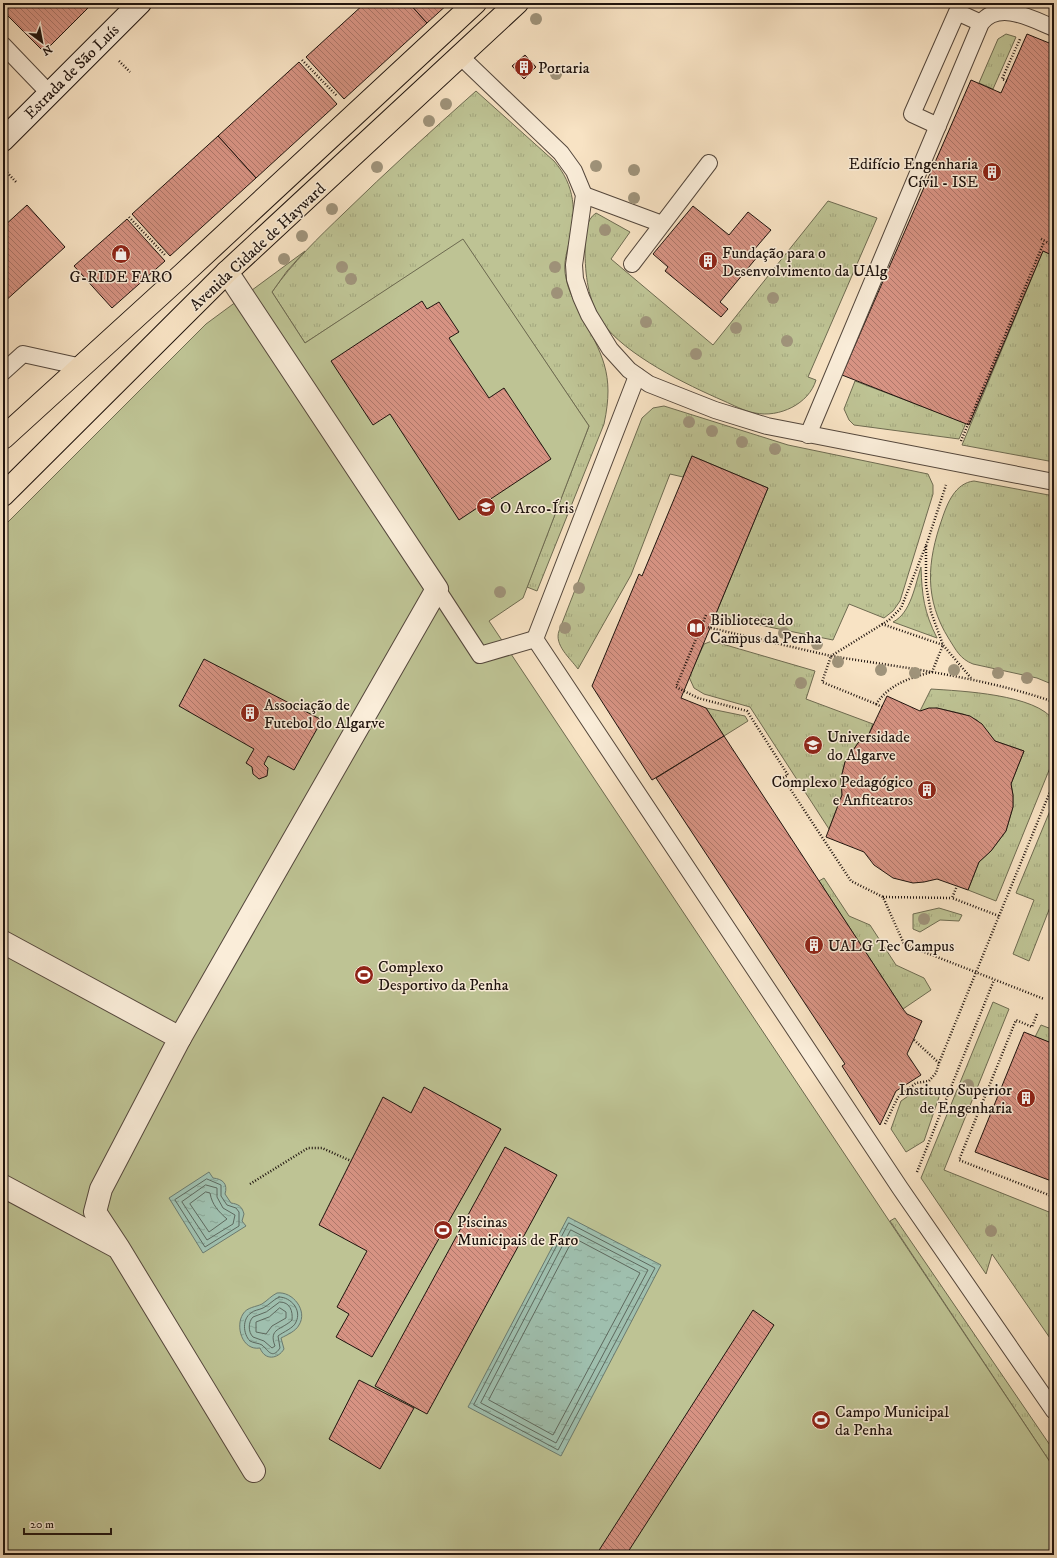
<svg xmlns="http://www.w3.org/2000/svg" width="1057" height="1558" viewBox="0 0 1057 1558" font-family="'IM FELL DW Pica',serif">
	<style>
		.grass { fill: url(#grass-tufts); stroke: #6e6b51 }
		.garden { fill: #bec394; stroke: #6e6b51 }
		.water { fill: url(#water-ripples); stroke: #6b7a6e }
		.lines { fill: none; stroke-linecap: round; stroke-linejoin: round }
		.shore { stroke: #5e695e; stroke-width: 1 }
		.building { fill: url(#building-back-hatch); stroke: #1e130e }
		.lane-casing { stroke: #54473c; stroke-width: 18 }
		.street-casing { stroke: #54473c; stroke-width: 24 }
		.secondary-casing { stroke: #1e130e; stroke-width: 24 }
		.primary-casing { stroke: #1e130e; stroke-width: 24 }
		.path { stroke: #1e130e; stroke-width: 2.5; stroke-dasharray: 1 2; stroke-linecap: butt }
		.lane { stroke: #faedd9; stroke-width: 16 }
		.street { stroke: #faedd9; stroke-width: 22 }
		.secondary { stroke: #faedd9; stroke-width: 22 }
		.primary { stroke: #f8e3c4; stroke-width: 22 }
		.tree { fill: #9f937a }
		.labels { text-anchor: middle; stroke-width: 3; stroke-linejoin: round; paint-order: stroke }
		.poi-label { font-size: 16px; fill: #1e130e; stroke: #faedd9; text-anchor: start }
		.street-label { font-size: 16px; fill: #1e130e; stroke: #faedd9 }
	</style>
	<defs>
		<pattern id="grass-tufts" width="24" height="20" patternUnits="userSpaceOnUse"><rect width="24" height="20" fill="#bec394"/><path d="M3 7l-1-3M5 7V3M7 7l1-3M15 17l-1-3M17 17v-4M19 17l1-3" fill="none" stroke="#a3a77e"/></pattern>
		<pattern id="water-ripples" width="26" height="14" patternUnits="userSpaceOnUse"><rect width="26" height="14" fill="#9fbfae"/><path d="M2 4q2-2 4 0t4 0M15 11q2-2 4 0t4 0" fill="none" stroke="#88a394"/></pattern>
		<pattern id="building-back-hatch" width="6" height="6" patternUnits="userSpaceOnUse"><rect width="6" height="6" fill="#d79383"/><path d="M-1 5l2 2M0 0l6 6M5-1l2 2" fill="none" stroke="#ae776a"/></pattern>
	</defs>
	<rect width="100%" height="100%" fill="#f8e3c4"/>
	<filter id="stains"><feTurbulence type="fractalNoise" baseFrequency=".005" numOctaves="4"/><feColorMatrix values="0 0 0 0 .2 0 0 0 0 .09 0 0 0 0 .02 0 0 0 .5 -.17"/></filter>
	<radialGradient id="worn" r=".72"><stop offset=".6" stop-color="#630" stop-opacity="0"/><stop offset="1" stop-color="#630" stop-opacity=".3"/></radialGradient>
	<g class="grass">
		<polygon points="1006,34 1016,37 993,89 979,83 998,39"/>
		<path d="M476,91L554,161C575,185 577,212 569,243C566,255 563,266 566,278C568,290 574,301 580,312C602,355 615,373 604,424L537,591L527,587L589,426L463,240L305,343L272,292C293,262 318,238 344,213C387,171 431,131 476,91Z"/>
		<path d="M828,201L877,218L808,377L816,380C809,404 779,418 755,413C744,411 733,405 724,401C687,385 625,355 602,322C588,300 585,275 585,249C585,237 585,220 596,213L630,232L611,259L713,345Z"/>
		<polygon points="1043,251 1054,256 1054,462 962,445"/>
		<polygon points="855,381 966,423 959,439 854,425 849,420 844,409"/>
		<path d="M664,406L788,445L928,474L933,485V494L900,601L893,611L884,618L849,604L833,640L715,616L768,488L692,456L683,477L670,474L631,575L578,669C570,658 554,645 559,631L642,418L653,408Z"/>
		<path d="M974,481L1054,496V685L1037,678L973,664C960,659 956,650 949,639C924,599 927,562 942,519C947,504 955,483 974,481Z"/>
		<path d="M921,567C922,596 924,612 937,638L893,622C911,613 915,585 921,567Z"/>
		<polygon points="712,641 815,671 806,699 873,724 868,736 858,743 845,762 841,778 842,795 829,829 750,707 704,694 694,688 689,677 704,644"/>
		<path d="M931,689C960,691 1037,694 1054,721V758L996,901L968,890L979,862L991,851L1006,831L1013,807V795L1011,784L1024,751L995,741L977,720L963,714L937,708L920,711Z"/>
		<polygon points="706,708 745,716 748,721 724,736"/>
		<polygon points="1054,801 1054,897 1029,961 1013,954 1034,900 1016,893"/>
		<polygon points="824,878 849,916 870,925 896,965 924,978 931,990 903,1009 819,881"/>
		<polygon points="939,908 962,915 959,921 940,920 920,932 913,929 913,914"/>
		<polygon points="993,1002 1009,1009 944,1170 1054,1214 1054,1344 992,1254 986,1274 921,1178"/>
		<polygon points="1041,1025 1054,1030 1054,1044 1035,1037"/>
		<polygon points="920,1088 940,1094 924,1141 906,1152 891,1129 901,1101"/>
		<polygon points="895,1218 1054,1451 1054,1468 890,1221"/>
	</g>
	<polygon class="garden" points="463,239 589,426 523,598 489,621 1054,1468 1054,1555 3,1555 3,527 206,324 305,251 287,271 272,292 305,343"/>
	<g class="water">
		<path d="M209,1172L213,1178C223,1179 228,1184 225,1194L231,1203C238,1204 242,1206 244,1214L242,1221L246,1226L203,1253L169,1198Z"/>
		<polygon points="568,1217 661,1265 561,1456 468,1407"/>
		<path d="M277,1293C293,1291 308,1311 299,1325C296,1331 287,1335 281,1338L284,1349C278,1359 265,1361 260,1348C242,1351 235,1326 243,1314C247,1307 256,1307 262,1304C268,1300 271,1296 277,1293Z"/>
	</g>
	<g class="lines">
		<g class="shore">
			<polygon points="207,1179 221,1185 221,1196 227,1205 236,1208 239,1212 239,1226 205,1247 175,1200"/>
			<polygon points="206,1185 217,1188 217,1197 223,1208 235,1215 233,1224 207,1240 182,1202"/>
			<path d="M206,1192L210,1193C212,1205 219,1212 227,1219L209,1232L190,1204Z"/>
			<polygon points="569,1223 655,1268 558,1450 474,1405"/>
			<polygon points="571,1230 648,1270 556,1443 481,1403"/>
			<polygon points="574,1238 640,1273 553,1435 489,1400"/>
			<path d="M279,1297C291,1297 302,1310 296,1322C294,1328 283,1332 278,1336L280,1348C272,1360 268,1350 262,1345C259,1343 253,1343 250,1341C243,1334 242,1319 251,1313C254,1310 259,1310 263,1308C269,1305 273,1300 279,1297Z"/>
			<path d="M280,1302C290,1302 293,1311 292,1320C282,1330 268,1328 275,1346L272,1348L264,1341L253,1337C248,1332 248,1322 253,1317L266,1312Z"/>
			<polygon points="280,1308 286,1312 286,1318 272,1326 266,1334 256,1332 256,1322 269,1317"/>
		</g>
	</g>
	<g class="building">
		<polygon points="3,3 93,3 44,52 3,11"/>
		<polygon points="365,3 409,3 427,23 344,99 306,57"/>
		<polygon points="409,3 449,3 427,23"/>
		<polygon points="1027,34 1054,45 1054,256 1043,251 969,425 842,375 971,80 1001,93"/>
		<polygon points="525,55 536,67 524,79 512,66"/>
		<polygon points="299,62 337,104 256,178 218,136"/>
		<polygon points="218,136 256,178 170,256 132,214"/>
		<polygon points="27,205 65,247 3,303 3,227"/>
		<polygon points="693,206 729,235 748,212 771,230 753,251 758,256 720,302 728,309 721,317 665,271 668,267 653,254"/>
		<polygon points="127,219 165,261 112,308 74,266"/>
		<polygon points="422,301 427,309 439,302 459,332 449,338 489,398 504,388 551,459 459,520 390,414 373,425 331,361"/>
		<polygon points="692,456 768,488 681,698 706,708 724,736 652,780 592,686 639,574 642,576"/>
		<polygon points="204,659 322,720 294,770 268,756 264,764 268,768 267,776 259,779 253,774 252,767 246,763 254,749 179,706"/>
		<polygon points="887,696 920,711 929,708 937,708 970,716 982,724 995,741 1024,751 1011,784 1013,795 1013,807 1006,831 991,851 979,862 968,890 937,879 924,882 913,883 893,878 874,865 864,852 826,837 842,795 841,778 845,762 858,743 868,736"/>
		<polygon points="724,736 903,1009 907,1014 922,1021 907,1054 921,1075 896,1091 880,1125 842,1066 845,1064 656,778"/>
		<polygon points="1024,1032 1054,1044 1054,1182 975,1152"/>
		<polygon points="424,1087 501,1129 372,1357 336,1337 349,1314 337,1307 367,1251 319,1225 383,1097 411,1113"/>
		<polygon points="505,1147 557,1175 427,1414 375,1386"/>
		<polygon points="753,1310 774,1325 626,1555 596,1555"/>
		<polygon points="359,1380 414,1408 380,1469 329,1439"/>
	</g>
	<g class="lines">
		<defs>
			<g id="lane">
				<polyline points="3,45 49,93"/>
				<polyline points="460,56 561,153 574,171 584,195 574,265 575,279 581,297 589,315 610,349 629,370 649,384 715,410 767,426 1054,482"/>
				<polyline points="938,126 912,114 957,12 981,23"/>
				<polyline points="584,195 662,224"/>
				<polyline points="632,264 709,163"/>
				<polyline points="3,372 23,354 82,367"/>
				<polyline points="637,376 535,639 900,1188 1054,1411"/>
				<path d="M808,435L981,23C999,0 1032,19 1054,28"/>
				<polyline points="437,589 480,655 535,639"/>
			</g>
			<g id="street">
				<polyline points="3,942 180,1038 101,1189 95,1212 118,1247 254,1471"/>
				<polyline points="180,1038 437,589 227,272"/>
				<polyline points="3,1186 115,1246"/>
			</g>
			<polyline id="secondary" points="3,140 140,3"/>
			<g id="primary">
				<polyline points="3,438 183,274 475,3"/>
				<polyline points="3,495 227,272 517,3"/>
			</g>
		</defs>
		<use href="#lane" class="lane-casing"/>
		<use href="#street" class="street-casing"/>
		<use href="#secondary" class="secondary-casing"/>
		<use href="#primary" class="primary-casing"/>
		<g class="path">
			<polyline points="302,60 337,96"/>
			<polyline points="119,61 130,72"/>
			<polyline points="1007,81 1002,79 1020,39"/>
			<polyline points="3,168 16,182"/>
			<polyline points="129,217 165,255"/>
			<polyline points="1041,239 1054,246"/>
			<polyline points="961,441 1044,242"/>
			<polyline points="926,546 926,585 931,612 943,645 971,678"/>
			<polyline points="706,615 676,687 698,698 747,711 788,775 783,778 851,881 883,897 904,944 1044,999"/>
			<path d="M882,624L943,645L932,672C909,678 890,684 876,704L822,682L831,656C906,668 982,677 1054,702"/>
			<polyline points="702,626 831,656 889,620 901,608 927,543 946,485"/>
			<polyline points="876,704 882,707"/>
			<polyline points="883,897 952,898"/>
			<polyline points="999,916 1054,782"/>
			<polyline points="1037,1014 1032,1027 1016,1020 959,1160 1054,1197"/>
			<polyline points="939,1063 999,916 952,898 957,886"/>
			<polyline points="885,1124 898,1097 916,1083 929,1081 936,1073 939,1063 914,1040"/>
			<polyline points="917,1172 994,980"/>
			<polyline points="250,1184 308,1148 322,1148 351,1161"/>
		</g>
		<use href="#lane" class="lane"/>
		<use href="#street" class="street"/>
		<use href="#secondary" class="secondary"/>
		<use href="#primary" class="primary"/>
	</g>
	<g class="tree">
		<circle cx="536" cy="19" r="6"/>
		<circle cx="556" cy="74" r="6"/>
		<circle cx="446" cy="104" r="6"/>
		<circle cx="429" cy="121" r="6"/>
		<circle cx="596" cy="166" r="6"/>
		<circle cx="377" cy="167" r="6"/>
		<circle cx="634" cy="170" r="6"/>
		<circle cx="634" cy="198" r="6"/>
		<circle cx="332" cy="209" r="6"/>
		<circle cx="605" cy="230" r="6"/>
		<circle cx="302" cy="236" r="6"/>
		<circle cx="284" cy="259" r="6"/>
		<circle cx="342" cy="267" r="6"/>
		<circle cx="555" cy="267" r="6"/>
		<circle cx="351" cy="279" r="6"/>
		<circle cx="557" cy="293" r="6"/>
		<circle cx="773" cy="298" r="6"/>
		<circle cx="646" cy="322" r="6"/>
		<circle cx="736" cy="328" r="6"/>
		<circle cx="787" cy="341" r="6"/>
		<circle cx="696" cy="354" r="6"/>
		<circle cx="689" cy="422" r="6"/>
		<circle cx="712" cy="431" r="6"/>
		<circle cx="742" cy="442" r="6"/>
		<circle cx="775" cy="449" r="6"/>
		<circle cx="579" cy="588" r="6"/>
		<circle cx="500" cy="592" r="6"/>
		<circle cx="565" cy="628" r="6"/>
		<circle cx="784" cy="633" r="6"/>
		<circle cx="817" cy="644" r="6"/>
		<circle cx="838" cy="662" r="6"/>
		<circle cx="881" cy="670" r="6"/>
		<circle cx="954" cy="670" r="6"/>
		<circle cx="915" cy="673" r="6"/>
		<circle cx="998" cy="673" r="6"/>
		<circle cx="1027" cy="678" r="6"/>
		<circle cx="801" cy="683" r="6"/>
		<circle cx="924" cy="919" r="6"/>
		<circle cx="968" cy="1085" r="6"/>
		<circle cx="991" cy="1231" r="6"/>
	</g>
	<defs>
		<symbol id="building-disc" viewBox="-11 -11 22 22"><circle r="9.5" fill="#8f2418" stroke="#faedd9"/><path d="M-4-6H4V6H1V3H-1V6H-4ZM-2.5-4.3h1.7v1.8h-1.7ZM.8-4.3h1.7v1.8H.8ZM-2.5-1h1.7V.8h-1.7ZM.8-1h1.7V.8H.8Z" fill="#fff"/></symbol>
		<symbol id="shop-disc" viewBox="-11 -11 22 22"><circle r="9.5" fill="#8f2418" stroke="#faedd9"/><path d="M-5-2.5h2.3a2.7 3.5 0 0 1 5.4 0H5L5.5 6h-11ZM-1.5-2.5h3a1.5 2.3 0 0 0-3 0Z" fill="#fff"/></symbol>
		<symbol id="school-disc" viewBox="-11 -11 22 22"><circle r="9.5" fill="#8f2418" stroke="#faedd9"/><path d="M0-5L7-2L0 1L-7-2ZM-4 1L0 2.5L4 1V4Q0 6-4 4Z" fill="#fff"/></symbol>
		<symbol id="library-disc" viewBox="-11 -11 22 22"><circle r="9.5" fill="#8f2418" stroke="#faedd9"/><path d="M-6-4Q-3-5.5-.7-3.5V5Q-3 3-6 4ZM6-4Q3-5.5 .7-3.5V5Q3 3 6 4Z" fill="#fff"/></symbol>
		<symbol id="university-disc" viewBox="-11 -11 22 22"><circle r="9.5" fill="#8f2418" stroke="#faedd9"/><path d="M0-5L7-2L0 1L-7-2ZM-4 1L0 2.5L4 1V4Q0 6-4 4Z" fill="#fff"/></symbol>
		<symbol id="stadium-disc" viewBox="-11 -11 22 22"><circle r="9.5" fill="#8f2418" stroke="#faedd9"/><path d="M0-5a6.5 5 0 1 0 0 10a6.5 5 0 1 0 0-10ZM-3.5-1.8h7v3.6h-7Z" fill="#fff"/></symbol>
	</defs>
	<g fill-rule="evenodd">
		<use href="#building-disc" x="513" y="56" width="22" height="22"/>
		<use href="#building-disc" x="981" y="161" width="22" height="22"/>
		<use href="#shop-disc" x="110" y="243" width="22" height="22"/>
		<use href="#building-disc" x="697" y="250" width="22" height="22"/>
		<use href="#school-disc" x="475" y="496" width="22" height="22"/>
		<use href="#library-disc" x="685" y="617" width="22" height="22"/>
		<use href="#building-disc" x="239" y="702" width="22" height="22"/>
		<use href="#university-disc" x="802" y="734" width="22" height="22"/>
		<use href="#building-disc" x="916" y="779" width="22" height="22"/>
		<use href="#building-disc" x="803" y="934" width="22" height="22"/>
		<use href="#stadium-disc" x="353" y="964" width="22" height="22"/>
		<use href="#building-disc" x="1015" y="1087" width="22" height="22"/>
		<use href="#stadium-disc" x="432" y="1219" width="22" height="22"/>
		<use href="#stadium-disc" x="810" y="1409" width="22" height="22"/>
	</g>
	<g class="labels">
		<g class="poi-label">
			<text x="538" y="73">Portaria</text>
			<text x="978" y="169" text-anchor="end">Edifício Engenharia<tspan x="978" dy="18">Cívil - ISE</tspan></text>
			<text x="722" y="258">Fundação para o<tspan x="722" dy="18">Desenvolvimento da UAlg</tspan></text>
			<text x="121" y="282" text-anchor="middle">G-RIDE FARO</text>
			<text x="500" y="513">O Arco-Íris</text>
			<text x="710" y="625">Biblioteca do<tspan x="710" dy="18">Campus da Penha</tspan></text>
			<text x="264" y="710">Associação de<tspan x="264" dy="18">Futebol do Algarve</tspan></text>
			<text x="827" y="742">Universidade<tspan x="827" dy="18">do Algarve</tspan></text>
			<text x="913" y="787" text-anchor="end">Complexo Pedagógico<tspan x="913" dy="18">e Anfiteatros</tspan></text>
			<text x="828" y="951">UALG Tec Campus</text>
			<text x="378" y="972">Complexo<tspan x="378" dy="18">Desportivo da Penha</tspan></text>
			<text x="1012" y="1095" text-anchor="end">Instituto Superior<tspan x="1012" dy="18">de Engenharia</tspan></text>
			<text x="457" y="1227">Piscinas<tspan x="457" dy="18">Municipais de Faro</tspan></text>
			<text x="835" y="1417">Campo Municipal<tspan x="835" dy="18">da Penha</tspan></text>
		</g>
		<g class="street-label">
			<text transform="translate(71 71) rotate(-45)" y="6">Estrada de São Luís</text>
			<text transform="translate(257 246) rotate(-43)" y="6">Avenida Cidade de Hayward</text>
		</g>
	</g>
	<rect width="1057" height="1558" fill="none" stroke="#f8e3c4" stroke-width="16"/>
	<rect x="4" y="4" width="1049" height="1550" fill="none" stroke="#1e130e" stroke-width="2"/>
	<rect x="8" y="8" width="1041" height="1542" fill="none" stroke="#1e130e"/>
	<g transform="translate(42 42) rotate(148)" stroke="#faedd9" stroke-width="3" paint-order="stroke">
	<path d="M0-3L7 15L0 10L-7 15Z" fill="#1e130e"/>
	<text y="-6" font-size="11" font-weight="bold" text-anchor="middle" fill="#1e130e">N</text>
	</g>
	<path d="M24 1528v6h87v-6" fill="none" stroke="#1e130e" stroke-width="2"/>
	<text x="30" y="1528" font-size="12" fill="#1e130e" stroke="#faedd9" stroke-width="3" paint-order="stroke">20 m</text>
	<rect width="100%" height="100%" filter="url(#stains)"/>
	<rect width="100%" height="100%" fill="url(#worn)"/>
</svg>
